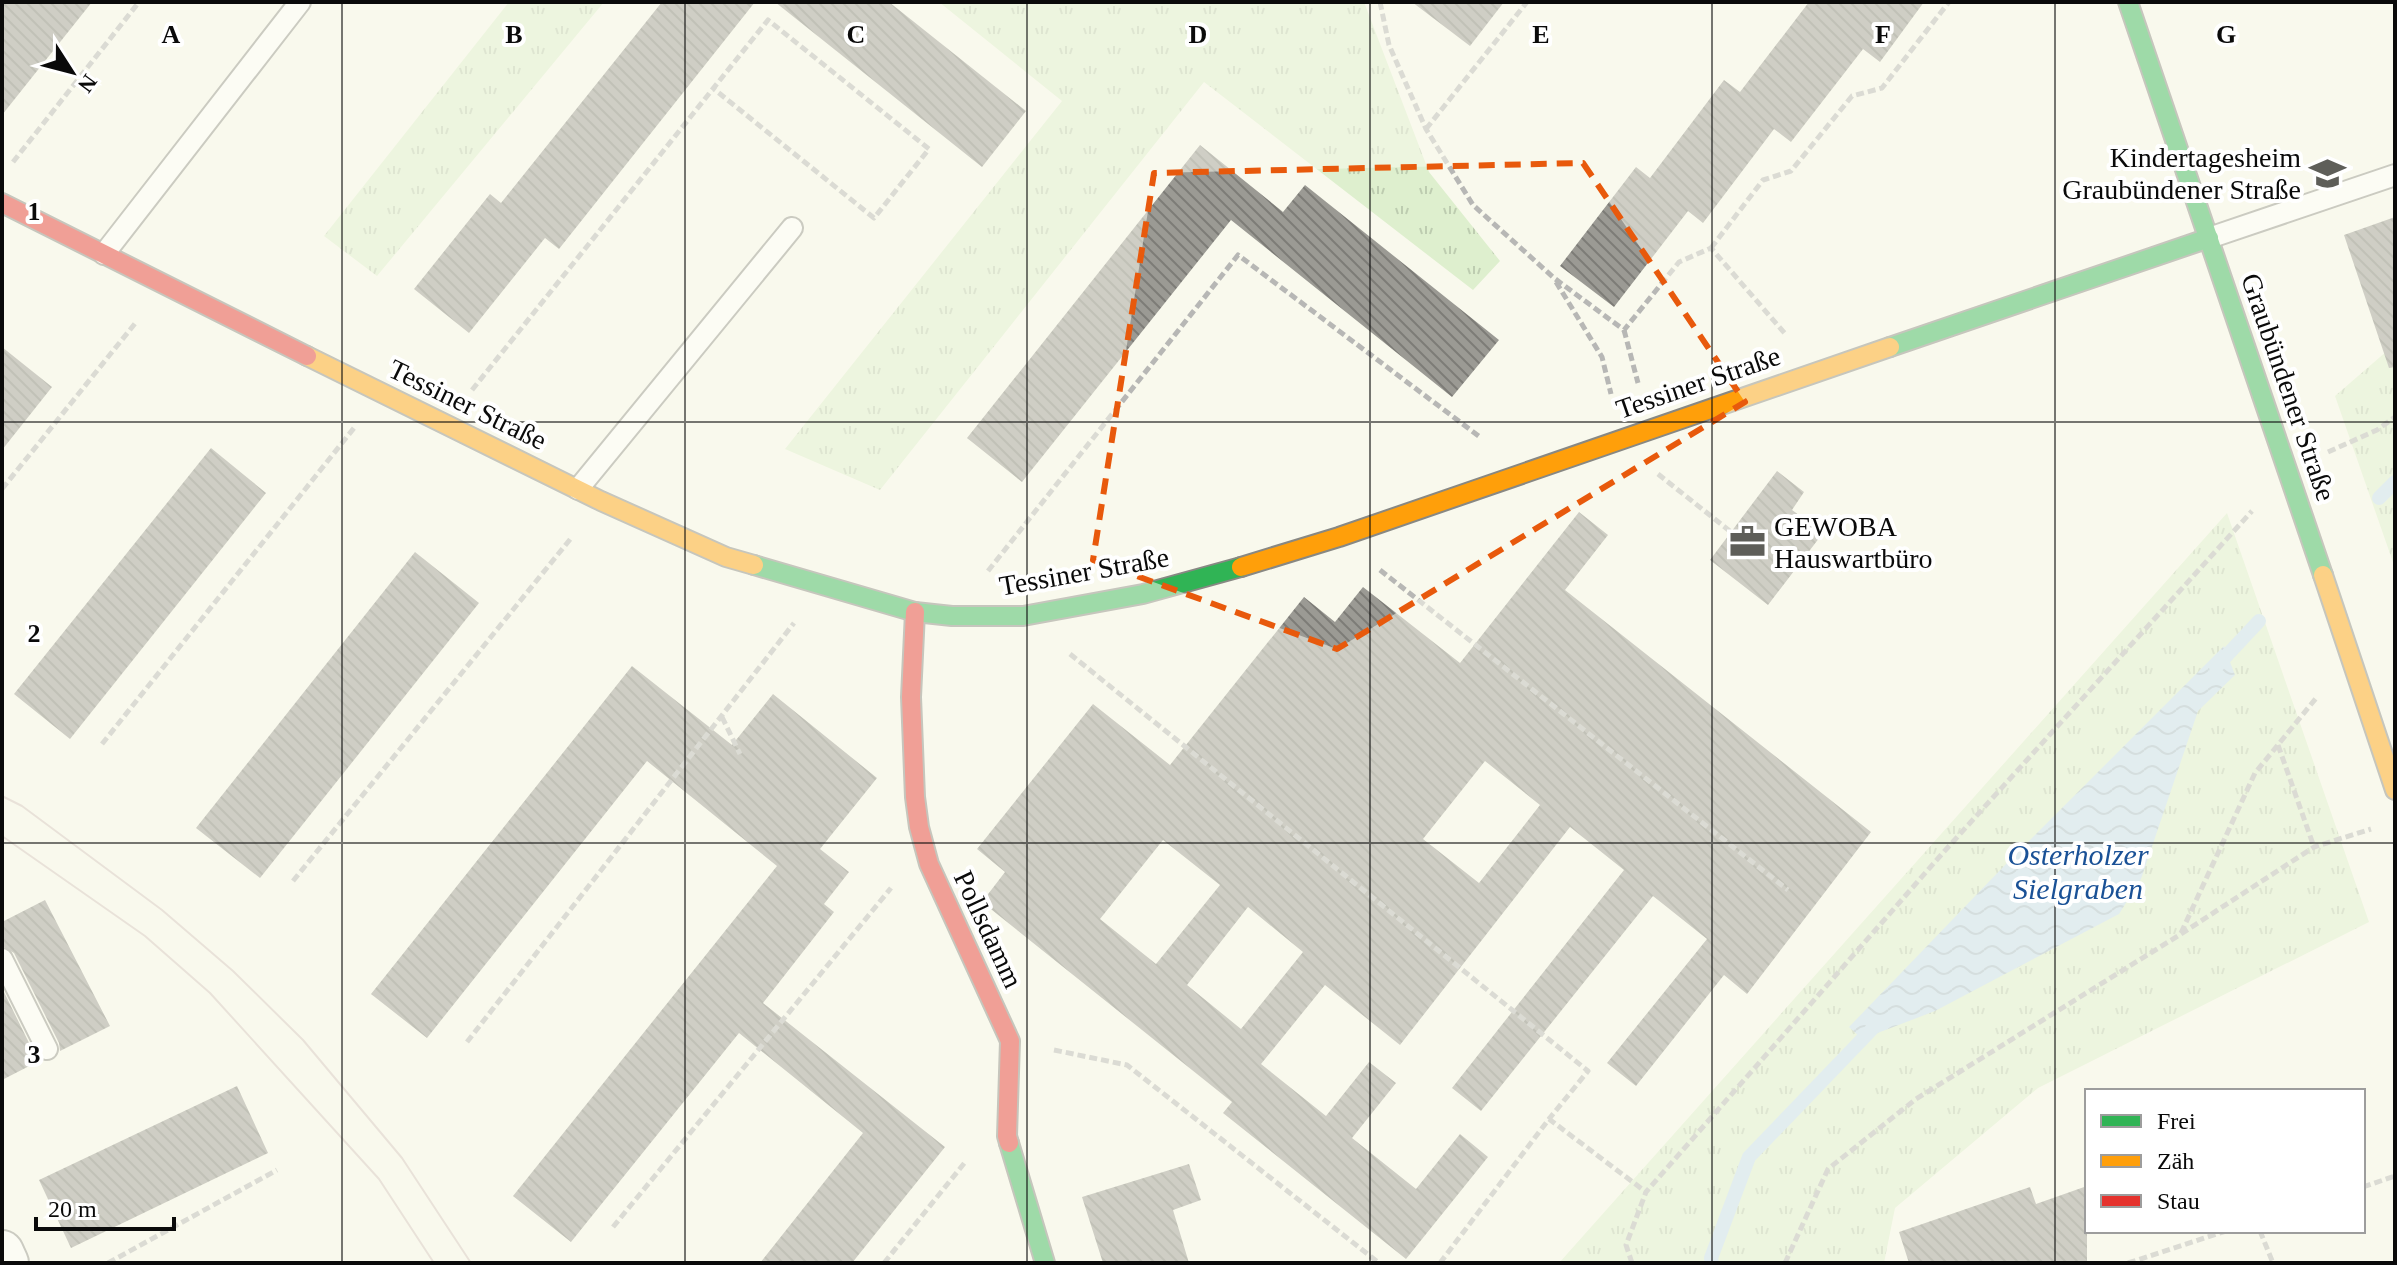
<svg xmlns="http://www.w3.org/2000/svg" width="2397" height="1265" viewBox="0 0 2397 1265" font-family="'Times New Roman',serif">
	<style>
		.park { fill: url(#park-tufts) }
		.water { fill: url(#water-waves) }
		.lines { fill: none; stroke-linecap: round; stroke-linejoin: round }
		.stream { stroke: #c6def1; stroke-width: 14 }
		.building { fill: url(#building-back-hatch); fill-rule: evenodd }
		.lane-casing { stroke: #92928c; stroke-width: 24 }
		.street-casing { stroke: #92928c; stroke-width: 46 }
		.fast-casing { stroke: #888883; stroke-width: 22 }
		.slow-casing { stroke: #888883; stroke-width: 22 }
		.jam-casing { stroke: #888883; stroke-width: 22 }
		.path { stroke: #b7b7b5; stroke-width: 5; stroke-dasharray: 8 4; stroke-linecap: butt }
		.lane { stroke: #fefefc; stroke-width: 20 }
		.street { stroke: #fefefc; stroke-width: 42 }
		.fast { stroke: #30b455; stroke-width: 18 }
		.slow { stroke: #ff9f0a; stroke-width: 18 }
		.jam { stroke: #e5322d; stroke-width: 18 }
		.tram { stroke: #d5c6c2; stroke-width: 2 }
		.marked { fill: none; stroke: #e8590c; stroke-width: 6; stroke-dasharray: 16 10; stroke-linejoin: round }
		.grid { fill: none; stroke: #0a0a0a; stroke-width: 2; stroke-opacity: 0.55 }
		.labels { text-anchor: middle; stroke-width: 8; stroke-linejoin: round; paint-order: stroke }
		.poi-label { font-size: 28px; fill: #0a0a0a; stroke: #fff; text-anchor: end }
		.street-label { font-size: 28px; fill: #0a0a0a; stroke: #fff }
		.water-label { font-size: 30px; font-style: italic; fill: #1a5196; stroke: #fff }
		.grid-label { font-size: 26px; text-anchor: middle; font-weight: bold; fill: #0a0a0a; stroke: #fff; stroke-width: 8; stroke-linejoin: round; paint-order: stroke }
	</style>
	<defs>
		<pattern id="park-tufts" width="24" height="20" patternUnits="userSpaceOnUse" patternTransform="scale(2)"><rect width="24" height="20" fill="#deefce"/><path d="M3 7l-1-3M5 7V3M7 7l1-3M15 17l-1-3M17 17v-4M19 17l1-3" fill="none" stroke="#bdccb0"/></pattern>
		<pattern id="water-waves" width="16" height="10" patternUnits="userSpaceOnUse" patternTransform="scale(2)"><rect width="16" height="10" fill="#c6def1"/><path d="M0 5q4-4 8 0t8 0" fill="none" stroke="#a9bdcd"/></pattern>
		<pattern id="building-back-hatch" width="6" height="6" patternUnits="userSpaceOnUse" patternTransform="scale(2)"><rect width="6" height="6" fill="#9b9a94"/><path d="M-1 5l2 2M0 0l6 6M5-1l2 2" fill="none" stroke="#7d7c77"/></pattern>
	</defs>
	<rect width="100%" height="100%" fill="#f9f9ed"/>
	<g class="park">
		<polygon points="509,2 604,2 377,276 324,236"/>
		<polygon points="939,2 1364,2 1429,172 1500,261 1473,290 1204,82 880,490 785,449 1062,101"/>
		<polygon points="2395,344 2395,568 2335,396"/>
		<polygon points="2227,513 2369,922 2038,1088 1895,1208 1884,1263 1559,1263"/>
	</g>
	<polygon class="water" points="2224,646 2235,675 2198,711 2141,879 2119,914 1935,1011 1862,1039 1849,1027 2006,864"/>
	<g class="lines">
		<g class="stream">
			<polyline points="2379,498 2395,482"/>
			<polyline points="2216,667 2259,621"/>
			<polyline points="1712,1263 1711,1258 1749,1157 1874,1027"/>
		</g>
	</g>
	<g class="building">
		<polygon points="2,2 92,2 2,115"/>
		<polygon points="662,2 755,2 559,249 545,238 469,333 414,289 490,194 501,203"/>
		<polygon points="775,2 889,2 1026,111 982,167"/>
		<polygon points="1412,2 1504,2 1470,46"/>
		<polygon points="1809,2 1924,2 1880,62 1863,49 1791,142 1774,129 1703,223 1688,211 1614,307 1560,266 1636,167 1650,178 1724,80 1740,92"/>
		<polygon points="1200,145 1283,212 1305,185 1499,340 1452,397 1231,220 1022,482 967,438"/>
		<polygon points="2395,217 2395,367 2389,368 2344,235"/>
		<polygon points="2,347 52,387 2,450"/>
		<polygon points="211,448 266,493 70,739 14,694"/>
		<polygon points="1777,471 1804,492 1792,510 1823,533 1768,605 1710,560"/>
		<path d="M1579,512L1608,535L1565,590L1871,832L1747,994L1724,975L1636,1086L1607,1063L1707,939L1653,896L1481,1111L1452,1088L1624,870L1570,827L1400,1045L1325,985L1261,1064L1326,1116L1369,1062L1396,1083L1352,1138L1416,1189L1460,1134L1488,1157L1406,1259L1223,1113L1232,1102L982,902L1005,872L977,849L1093,704L1170,765L1304,597L1335,622L1363,587L1460,663ZM1485,761L1540,805L1479,883L1423,839ZM1163,840L1220,885L1156,964L1100,919ZM1248,907L1303,952L1241,1029L1187,985Z"/>
		<polygon points="415,552 479,603 260,878 196,828"/>
		<polygon points="632,666 732,745 773,694 877,778 820,849 849,872 824,904 834,912 763,1003 945,1147 852,1263 760,1263 863,1133 739,1033 571,1242 513,1196 777,866 647,761 427,1038 371,994"/>
		<polygon points="45,900 110,1026 60,1051 59,1043 14,953 2,946 2,922"/>
		<polygon points="2,988 35,1055 41,1060 2,1080"/>
		<polygon points="237,1086 268,1153 71,1248 39,1180"/>
		<polygon points="1189,1164 1201,1200 1173,1210 1189,1263 1103,1263 1082,1197"/>
		<polygon points="2087,1186 2087,1263 1909,1263 1899,1232 2030,1187 2036,1204"/>
	</g>
	<g class="lines">
		<defs>
			<g id="lane">
				<polyline points="2209,238 2395,175"/>
				<polyline points="104,254 300,2"/>
				<polyline points="578,489 792,228"/>
				<polyline points="2,959 47,1049"/>
			</g>
			<polyline id="street" points="2,1252 7,1263"/>
			<g id="fast">
				<polyline points="2128,2 2323,575"/>
				<polyline points="1890,347 2209,238"/>
				<polyline points="754,565 915,612 952,616 1023,616 1143,594 1241,567"/>
				<polyline points="1009,1143 1045,1263"/>
			</g>
			<g id="slow">
				<polyline points="307,356 601,501 726,557 754,565"/>
				<polyline points="1241,567 1339,537 1890,347"/>
				<polyline points="2323,575 2395,790"/>
			</g>
			<g id="jam">
				<polyline points="2,203 307,356"/>
				<polyline points="915,612 911,697 915,797 919,827 929,864 1010,1041 1007,1136 1009,1143"/>
			</g>
		</defs>
		<use href="#lane" class="lane-casing"/>
		<use href="#street" class="street-casing"/>
		<use href="#fast" class="fast-casing"/>
		<use href="#slow" class="slow-casing"/>
		<use href="#jam" class="jam-casing"/>
		<g class="path">
			<polyline points="1380,2 1389,45 1426,129 1473,205 1554,278 1624,330 1679,262 1711,248 1787,336"/>
			<polyline points="1426,129 1527,2"/>
			<polyline points="13,162 139,2"/>
			<polyline points="1711,248 1763,180 1791,171 1852,96 1882,88 1949,2"/>
			<polyline points="1556,282 1602,357 1611,394"/>
			<polyline points="1624,330 1638,383"/>
			<polyline points="472,390 768,20 929,149 874,218 714,89"/>
			<polyline points="2328,452 2377,430 2395,417"/>
			<polyline points="1658,474 1731,532"/>
			<polyline points="2,489 137,321"/>
			<polyline points="1380,570 1788,890"/>
			<polyline points="988,571 1238,255 1480,437"/>
			<polyline points="1070,654 1588,1071 1549,1119"/>
			<polyline points="722,717 740,754"/>
			<polyline points="102,744 354,428"/>
			<polyline points="2278,745 2314,847"/>
			<polyline points="293,881 572,537"/>
			<polyline points="2181,933 2255,773 2317,697"/>
			<polyline points="467,1042 794,623"/>
			<polyline points="1054,1050 1127,1065 1379,1263"/>
			<polyline points="2363,1187 2395,1176"/>
			<polyline points="613,1227 891,888"/>
			<polyline points="2260,1231 2273,1263"/>
			<polyline points="108,1263 277,1170"/>
			<polyline points="884,1263 966,1161"/>
			<polyline points="1440,1263 1549,1119 1646,1192"/>
			<polyline points="1632,1263 1626,1245 1646,1192 1941,855 2252,511"/>
			<polyline points="1785,1263 1828,1169 1916,1099 2181,934 2314,847 2371,829"/>
			<polyline points="2128,1263 2226,1231"/>
		</g>
		<use href="#lane" class="lane"/>
		<use href="#street" class="street"/>
		<use href="#fast" class="fast"/>
		<use href="#slow" class="slow"/>
		<use href="#jam" class="jam"/>
		<g class="tram">
			<polyline points="2,796 22,806 162,910 233,971 303,1040 402,1158 471,1263"/>
			<polyline points="2,836 145,936 210,993 379,1179 434,1263"/>
		</g>
	</g>
	<path d="M0 0H2397V1265H0ZM1583,163L1745,402L1337,649L1093,560L1154,173Z" fill="#f9f9ed" fill-opacity=".55" fill-rule="evenodd"/>
	<path class="marked" d="M1583,163L1745,402L1337,649L1093,560L1154,173Z"/>
	<path class="grid" d="M342,2V1263M685,2V1263M1027,2V1263M1370,2V1263M1712,2V1263M2055,2V1263M2,422H2395M2,843H2395"/>
	<defs>
		<symbol id="school-bare" viewBox="-9 -9 18 18"><path d="M0-5L7-2L0 1L-7-2ZM-4 1L0 2.5L4 1V4Q0 6-4 4Z" fill="#5e5e59" stroke="#fff" stroke-width="2.5" paint-order="stroke"/></symbol>
		<symbol id="office-bare" viewBox="-9 -9 18 18"><path d="M-6-3h4V-5.5h4V-3h4V5H-6ZM-1-4.5V-3h2v-1.5ZM-6 0V1H6V0Z" fill="#5e5e59" stroke="#fff" stroke-width="2.5" paint-order="stroke"/></symbol>
	</defs>
	<g fill-rule="evenodd">
		<use href="#school-bare" x="2302" y="148" width="51" height="51"/>
		<use href="#office-bare" x="1722" y="516" width="51" height="51"/>
	</g>
	<g class="labels">
		<g class="poi-label">
			<text x="2301" y="167">Kindertagesheim<tspan x="2301" dy="32">Graubündener Straße</tspan></text>
			<text x="1774" y="536" text-anchor="start">GEWOBA<tspan x="1774" dy="32">Hauswartbüro</tspan></text>
		</g>
		<g class="street-label">
			<text transform="translate(1698 382) rotate(-19)" y="10">Tessiner Straße</text>
			<text transform="translate(2289 387) rotate(71)" y="10">Graubündener Straße</text>
			<text transform="translate(468 404) rotate(26)" y="10">Tessiner Straße</text>
			<text transform="translate(1084 571) rotate(-10)" y="10">Tessiner Straße</text>
			<text transform="translate(989 929) rotate(65)" y="10">Pollsdamm</text>
		</g>
		<g class="water-label">
			<text x="2078" y="865">Osterholzer<tspan x="2078" dy="34">Sielgraben</tspan></text>
		</g>
	</g>
	<g class="grid-label">
		<text x="171" y="43">A</text>
		<text x="514" y="43">B</text>
		<text x="856" y="43">C</text>
		<text x="1198" y="43">D</text>
		<text x="1541" y="43">E</text>
		<text x="1883" y="43">F</text>
		<text x="2226" y="43">G</text>
		<text x="34" y="220">1</text>
		<text x="34" y="642">2</text>
		<text x="34" y="1063">3</text>
	</g>
	<rect width="2397" height="1265" fill="none" stroke="#0a0a0a" stroke-width="8"/>
	<rect x="2085" y="1089" width="280" height="144" fill="#ffffff" stroke="#9d9d9d" stroke-width="2"/>
	<rect x="2101" y="1115" width="40" height="12" fill="#30b455" stroke="#9d9d9d" stroke-width="2"/>
	<text x="2157" y="1129" font-size="24" fill="#0a0a0a">Frei</text>
	<rect x="2101" y="1155" width="40" height="12" fill="#ff9f0a" stroke="#9d9d9d" stroke-width="2"/>
	<text x="2157" y="1169" font-size="24" fill="#0a0a0a">Zäh</text>
	<rect x="2101" y="1195" width="40" height="12" fill="#e5322d" stroke="#9d9d9d" stroke-width="2"/>
	<text x="2157" y="1209" font-size="24" fill="#0a0a0a">Stau</text>
	<g transform="translate(72 72) rotate(126)" stroke="#ffffff" stroke-width="6" paint-order="stroke">
	<path d="M0-6L14 30L0 20L-14 30Z" fill="#0a0a0a"/>
	<text y="-12" font-size="22" font-weight="bold" text-anchor="middle" fill="#0a0a0a">N</text>
	</g>
	<path d="M36 1217v12h138v-12" fill="none" stroke="#0a0a0a" stroke-width="4"/>
	<text x="48" y="1217" font-size="24" fill="#0a0a0a" stroke="#ffffff" stroke-width="6" paint-order="stroke">20 m</text>
</svg>
